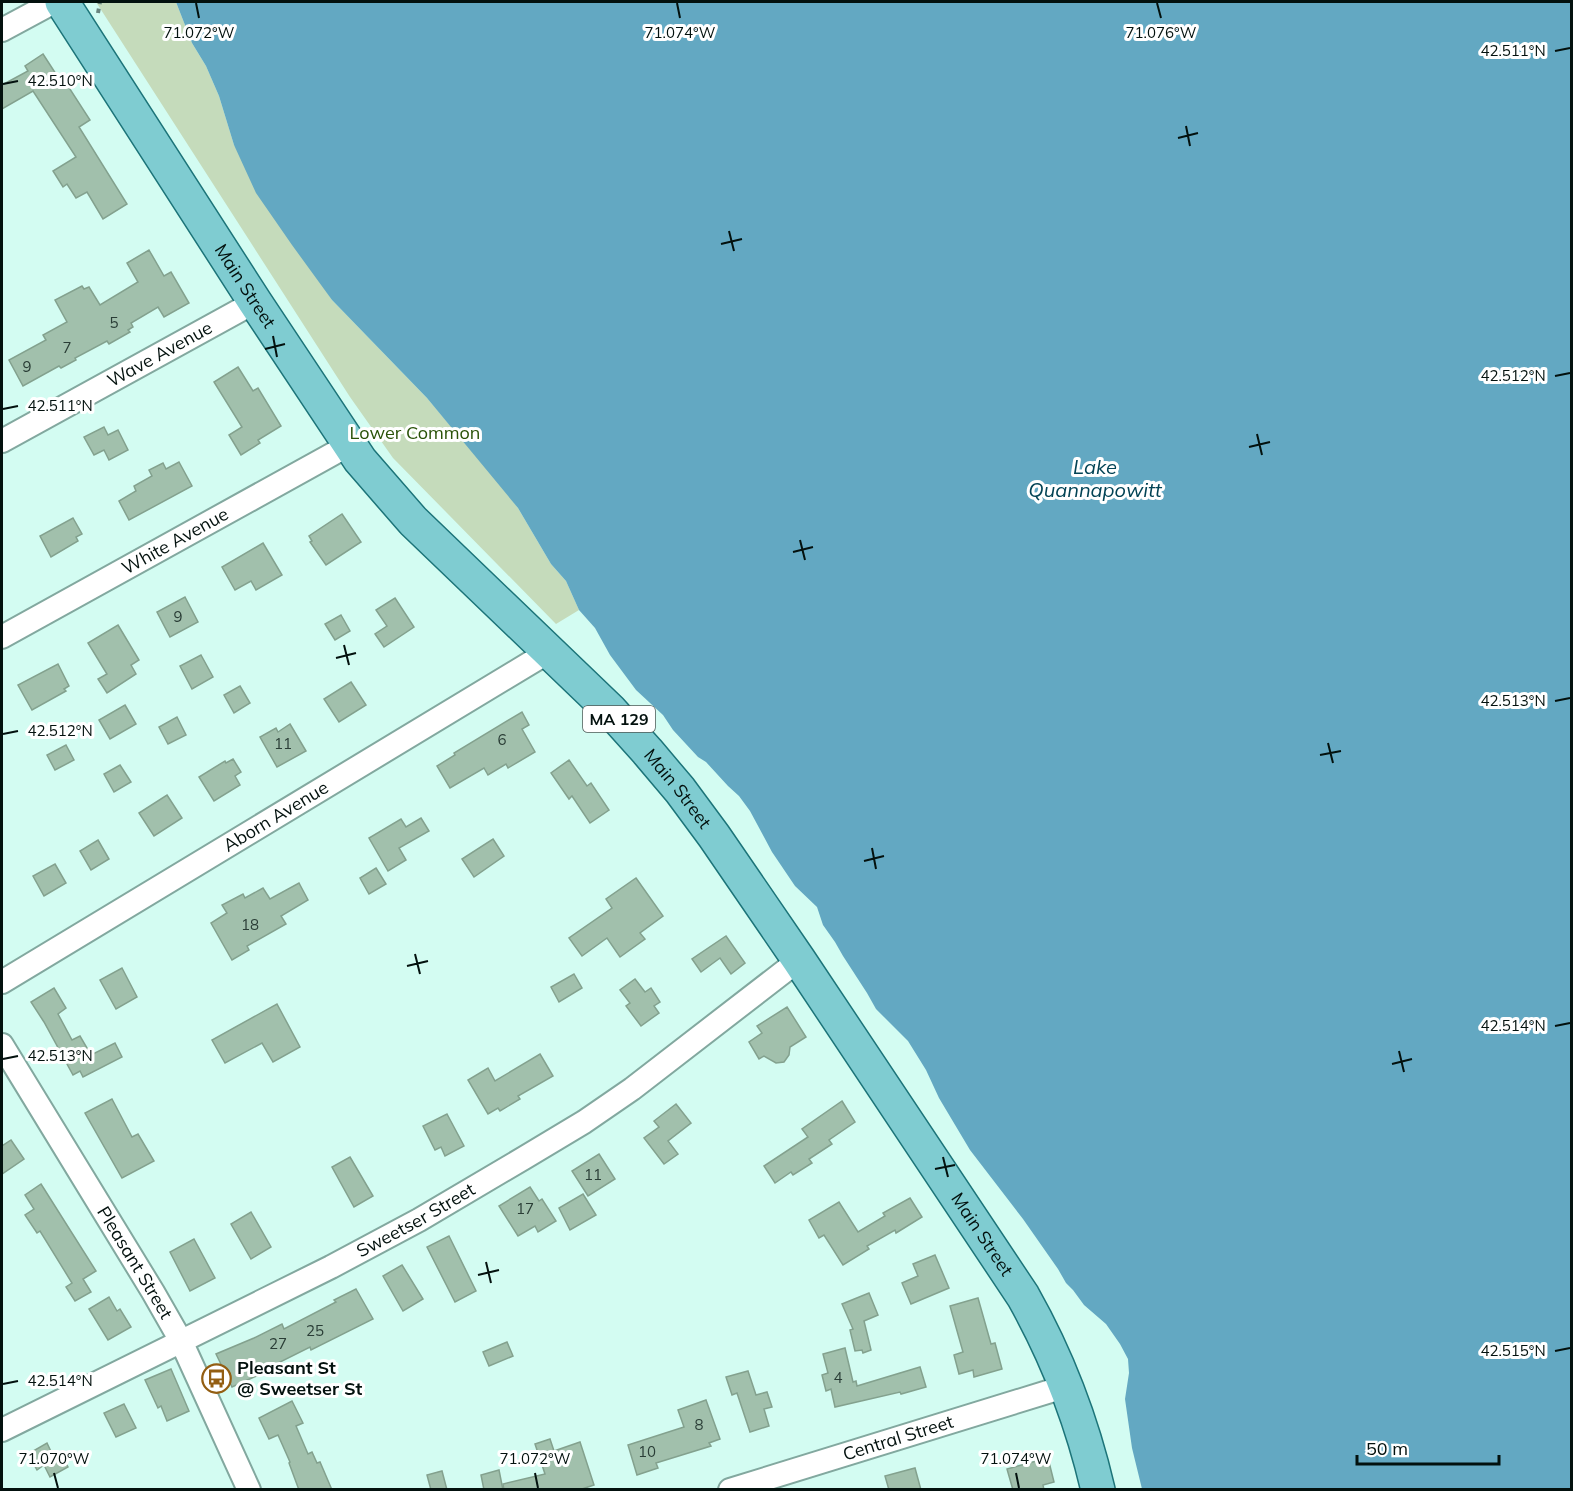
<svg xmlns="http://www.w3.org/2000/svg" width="1573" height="1491" viewBox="0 0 1573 1491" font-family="Mulish,sans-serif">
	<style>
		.green { fill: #c5dbbb }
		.water { fill: #63a8c2 }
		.building { fill: #a1c0ac; stroke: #83a18e; stroke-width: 1.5 }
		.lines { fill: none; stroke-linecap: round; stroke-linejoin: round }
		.street-casing { stroke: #82a89f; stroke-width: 26 }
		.primary-casing { stroke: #1c7479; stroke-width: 36 }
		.path { stroke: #69857e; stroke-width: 4; stroke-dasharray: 4.5 4.5; stroke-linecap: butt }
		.street { stroke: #fff; stroke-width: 22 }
		.primary { stroke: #7fccd1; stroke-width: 33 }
		.ticks { fill: none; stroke: #03110e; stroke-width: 2 }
		.labels { text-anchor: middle; stroke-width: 6; stroke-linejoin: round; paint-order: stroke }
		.number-label { font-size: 15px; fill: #2a3d36 }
		.shield { fill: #fff; stroke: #4f5856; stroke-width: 1.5 }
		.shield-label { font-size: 16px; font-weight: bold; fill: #03110e }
		.street-label { font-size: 18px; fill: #03110e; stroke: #fff }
		.park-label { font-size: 18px; fill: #295208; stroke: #fff }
		.poi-label { font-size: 18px; font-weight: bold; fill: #03110e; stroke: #fff; text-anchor: start }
		.water-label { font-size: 20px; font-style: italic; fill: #024355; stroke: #fff }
		.ticks-label { font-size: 15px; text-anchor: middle; fill: #03110e; stroke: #fff; stroke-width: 6; stroke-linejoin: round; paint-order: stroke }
	</style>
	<rect width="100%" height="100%" fill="#d3fcf2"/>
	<polygon class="green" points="96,2 176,2 192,43 206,66 219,96 234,145 332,300 427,398 498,482 518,508 551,564 566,581 579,610 556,624 393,458 350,397"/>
	<polygon class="water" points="176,2 1571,2 1571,1489 1142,1489 1132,1448 1125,1399 1129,1373 1128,1359 1120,1344 1106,1324 1084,1305 1073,1290 1066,1283 1058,1269 1023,1219 970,1150 939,1098 926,1070 908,1041 876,1009 867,993 843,956 835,942 823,925 817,907 795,886 772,852 750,811 739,796 728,786 706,762 698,757 673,730 663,715 636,690 610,655 595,628 579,610 566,581 551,564 518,508 427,398 332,300 292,245 256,193 234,145 219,96 206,66 192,43"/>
	<g class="building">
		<polygon points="43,54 65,88 68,86 90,120 79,127 127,204 103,219 87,192 76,198 67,184 63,187 53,171 76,157 33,91 2,109 2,85 28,71 25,66"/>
		<polygon points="149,250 164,276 171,272 189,303 164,317 158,307 131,323 133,327 128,330 130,332 109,344 107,341 75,358 76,360 61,368 59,366 23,386 9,360 46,340 43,335 67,322 55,300 82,286 84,289 89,287 100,305 138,282 127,263"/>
		<polygon points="238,367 253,391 258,388 281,426 258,440 260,443 241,455 229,435 242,427 214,382"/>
		<polygon points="104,427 108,435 118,430 128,450 109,460 104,450 94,455 84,437"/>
		<polygon points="179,462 192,486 129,520 119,501 136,491 134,486 152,476 149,470 163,463 166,469"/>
		<polygon points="342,514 361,542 326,565 310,542 312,541 309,536"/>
		<polygon points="73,518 82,534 76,537 78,541 51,557 40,536"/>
		<polygon points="263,543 282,575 256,590 251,581 235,590 222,567"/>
		<polygon points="185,597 198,622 170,637 157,612"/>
		<polygon points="395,598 414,627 384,647 375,634 387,626 376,610"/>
		<polygon points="341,615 350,631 335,640 325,624"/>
		<polygon points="118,625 139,660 131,665 136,674 107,693 98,679 107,674 88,643"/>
		<polygon points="201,655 213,677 192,689 180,666"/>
		<polygon points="58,664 69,686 64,689 66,691 32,710 18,685"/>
		<polygon points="351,682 366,705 339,722 324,699"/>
		<polygon points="240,686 250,703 234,713 224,695"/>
		<polygon points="125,705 136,724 110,739 99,720"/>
		<polygon points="522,712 529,725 522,729 535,752 508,768 506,764 488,775 484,768 450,788 437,766 455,755 454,753"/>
		<polygon points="177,717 186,735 168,744 159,727"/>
		<polygon points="290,724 306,751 277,767 260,737 276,728 278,732"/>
		<polygon points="66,745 74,760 55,770 47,755"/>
		<polygon points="233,759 241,772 235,776 240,785 214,801 199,777 225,761 226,763"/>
		<polygon points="569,760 587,786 591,783 609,810 590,823 572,796 569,799 551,773"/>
		<polygon points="120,765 131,782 114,792 104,774"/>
		<polygon points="167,795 182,818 154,836 139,813"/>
		<polygon points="421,818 429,831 399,848 406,860 388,871 369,838 401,819 406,827"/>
		<polygon points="493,839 504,856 474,877 462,859"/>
		<polygon points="98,840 109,859 91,870 80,851"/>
		<polygon points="55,864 66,883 44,896 33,876"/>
		<polygon points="376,868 386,884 369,894 360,878"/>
		<polygon points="636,878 663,916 640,933 645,939 620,957 607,938 582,956 569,938 612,908 606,899"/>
		<polygon points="299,883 308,900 281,916 286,924 247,946 249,950 232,960 211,923 227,913 222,905 243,894 245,898 263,888 270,899"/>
		<polygon points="726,936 745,963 731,974 720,958 701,972 692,959"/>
		<polygon points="122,968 137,997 116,1009 100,980"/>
		<polygon points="574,974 582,988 559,1002 551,987"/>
		<polygon points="635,979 645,992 651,988 660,1002 654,1006 659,1013 641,1026 626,1006 630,1003 620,990"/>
		<polygon points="54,988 66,1008 58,1014 72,1040 80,1036 91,1055 115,1043 122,1057 83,1077 80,1071 73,1075 44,1022 31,1002"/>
		<polygon points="277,1004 300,1047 273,1062 262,1043 225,1063 212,1040"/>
		<polygon points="787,1007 806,1037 790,1047 789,1055 784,1062 776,1063 764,1056 759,1059 749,1042 762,1033 757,1026"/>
		<polygon points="540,1054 553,1076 518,1096 520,1099 500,1111 498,1108 488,1114 468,1080 488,1068 495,1081"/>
		<polygon points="112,1099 132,1137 138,1134 154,1161 122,1178 85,1113"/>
		<polygon points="842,1101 855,1122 829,1140 832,1144 809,1159 812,1163 793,1175 791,1172 775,1183 764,1166 808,1137 802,1129"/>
		<polygon points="676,1104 691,1123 668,1141 678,1154 664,1164 644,1138 659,1127 654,1121"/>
		<polygon points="447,1114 464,1146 445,1156 441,1147 435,1150 423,1126"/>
		<polygon points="11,1140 24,1159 2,1174 2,1146"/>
		<polygon points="599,1154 615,1179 588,1196 572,1171"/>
		<polygon points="350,1157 373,1196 354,1207 332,1167"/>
		<polygon points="41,1184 96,1271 83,1279 91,1292 75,1301 66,1287 72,1283 40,1231 37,1233 25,1215 34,1209 25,1195"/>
		<polygon points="530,1187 539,1201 542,1199 556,1221 538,1232 535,1226 518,1236 499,1206"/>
		<polygon points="583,1194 596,1215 570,1230 559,1208"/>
		<polygon points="910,1198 922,1217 896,1233 895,1230 867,1246 869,1249 843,1265 824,1235 819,1238 809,1220 839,1202 858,1232 885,1216 883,1213"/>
		<polygon points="251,1212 271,1247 251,1259 231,1224"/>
		<polygon points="449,1236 476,1291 455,1302 427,1247"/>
		<polygon points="194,1239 215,1278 190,1291 170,1252"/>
		<polygon points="935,1255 949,1288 911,1304 902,1283 918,1276 913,1264"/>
		<polygon points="402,1265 423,1299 403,1311 383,1276"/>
		<polygon points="356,1289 373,1319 311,1350 310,1347 262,1371 263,1373 232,1387 216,1354 254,1338 282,1324 284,1329 336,1302 334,1300"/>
		<polygon points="869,1293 878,1315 864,1321 871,1350 863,1353 862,1350 855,1351 850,1330 853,1329 842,1304"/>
		<polygon points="109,1297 117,1311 120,1309 131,1327 108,1340 89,1309"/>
		<polygon points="978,1298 991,1344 995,1343 1002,1369 974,1377 973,1370 959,1374 954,1355 963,1352 950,1306"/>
		<polygon points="507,1342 513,1356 489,1366 483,1352"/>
		<polygon points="845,1348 853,1382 856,1381 857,1386 920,1367 926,1387 901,1394 900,1392 835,1407 831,1389 826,1391 822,1375 828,1373 823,1354"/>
		<polygon points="171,1369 189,1411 167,1421 161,1406 158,1408 145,1380"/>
		<polygon points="748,1371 756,1395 767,1392 772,1407 764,1409 769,1426 750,1432 737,1393 732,1395 726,1377"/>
		<polygon points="706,1400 720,1439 709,1443 711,1446 656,1463 658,1468 637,1475 628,1445 684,1427 678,1410"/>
		<polygon points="292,1401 303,1423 296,1426 308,1454 312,1452 317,1463 320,1462 332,1490 299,1490 289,1463 290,1462 278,1435 269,1439 259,1418"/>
		<polygon points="124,1404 136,1428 116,1437 104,1413"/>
		<polygon points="550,1439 554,1451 580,1442 594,1485 579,1490 504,1490 503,1484 545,1474 535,1444"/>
		<polygon points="47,1443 54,1458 61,1454 68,1467 50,1477 44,1465 37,1470 28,1454"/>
		<polygon points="1048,1458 1054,1482 1043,1485 1044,1490 1013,1490 1007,1469"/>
		<polygon points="915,1468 921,1490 889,1490 885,1476"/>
		<polygon points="499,1470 503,1490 484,1490 481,1475"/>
		<polygon points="442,1471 447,1490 431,1490 427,1475"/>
	</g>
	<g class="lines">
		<defs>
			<g id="street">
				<polyline points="2,30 54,2"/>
				<path id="s1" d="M2,441L255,302"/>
				<path id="s2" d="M2,637L349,445"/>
				<path id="s3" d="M2,982L550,651"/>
				<path id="s4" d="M2,1045L153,1292L181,1341L249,1490"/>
				<path id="s5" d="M2,1430L331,1267L419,1220L524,1158L584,1122L632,1089L799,960"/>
				<path id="s6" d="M730,1490L1067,1386"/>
			</g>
			<g id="primary">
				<path id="s7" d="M62,2L255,302L360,460L413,521L611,711L647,751L680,790L714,836L799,960L1023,1296C1058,1358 1082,1421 1098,1490"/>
			</g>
		</defs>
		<use href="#street" class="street-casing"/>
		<use href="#primary" class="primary-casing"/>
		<polyline class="path" points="98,13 100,2"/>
		<use href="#street" class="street"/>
		<use href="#primary" class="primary"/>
	</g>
	<path class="ticks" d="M196,3L199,18M677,3L680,18M1157,3L1161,18M1555,51L1570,48M3,84L18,81M1186,126L1190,146M1178,138L1198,133M729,231L734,251M721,244L742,239M273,336L277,357M265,349L285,344M1555,376L1570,373M3,409L18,406M1257,434L1262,455M1249,447L1270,442M800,540L805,560M793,552L813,547M344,645L349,665M336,658L356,653M1555,701L1570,698M3,734L18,731M1328,743L1333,763M1320,755L1341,751M872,848L876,869M864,861L884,856M415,954L420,974M407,966L428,961M1555,1026L1570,1023M1399,1051L1404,1072M3,1059L18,1056M1392,1064L1412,1059M943,1157L948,1177M935,1169L955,1165M486,1262L491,1283M478,1275L499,1270M1555,1351L1570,1348M3,1384L18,1381M54,1473L58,1488M535,1473L538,1488M1016,1473L1019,1488"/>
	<defs>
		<symbol id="bus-ring" viewBox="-11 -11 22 22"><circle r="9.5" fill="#fff" stroke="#935e12" stroke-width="1.5"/><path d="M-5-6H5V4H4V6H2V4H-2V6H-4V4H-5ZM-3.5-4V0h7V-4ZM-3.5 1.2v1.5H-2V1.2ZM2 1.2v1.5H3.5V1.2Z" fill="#935e12"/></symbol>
	</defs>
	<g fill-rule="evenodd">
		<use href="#bus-ring" x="200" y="1362" width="33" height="33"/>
	</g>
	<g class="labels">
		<g class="number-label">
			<text x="114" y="328">5</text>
			<text x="67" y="353">7</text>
			<text x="27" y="372">9</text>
			<text x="178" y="622">9</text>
			<text x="502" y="745">6</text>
			<text x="283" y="749">11</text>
			<text x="250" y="930">18</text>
			<text x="593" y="1180">11</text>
			<text x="525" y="1214">17</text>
			<text x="315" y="1336">25</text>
			<text x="278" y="1349">27</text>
			<text x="838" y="1383">4</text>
			<text x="699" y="1430">8</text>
			<text x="647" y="1457">10</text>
		</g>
		<rect class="shield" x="583" y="706" width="72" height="26" rx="4.5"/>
		<g class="shield-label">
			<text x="619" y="725">MA 129</text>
		</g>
		<g class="street-label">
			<text dy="6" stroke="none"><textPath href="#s7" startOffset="338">Main Street</textPath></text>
			<text dy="6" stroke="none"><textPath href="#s1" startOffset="180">Wave Avenue</textPath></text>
			<text dy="6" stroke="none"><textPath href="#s2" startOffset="198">White Avenue</textPath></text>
			<text dy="6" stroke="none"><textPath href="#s7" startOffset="1004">Main Street</textPath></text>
			<text dy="6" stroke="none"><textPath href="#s3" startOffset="320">Aborn Avenue</textPath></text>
			<text dy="6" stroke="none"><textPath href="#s5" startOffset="464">Sweetser Street</textPath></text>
			<text dy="6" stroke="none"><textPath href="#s7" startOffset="1544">Main Street</textPath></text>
			<text dy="6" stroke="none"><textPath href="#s4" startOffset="255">Pleasant Street</textPath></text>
			<text dy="6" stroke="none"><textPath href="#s6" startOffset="176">Central Street</textPath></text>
		</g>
		<g class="park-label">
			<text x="415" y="439">Lower Common</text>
		</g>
		<g class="poi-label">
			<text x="237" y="1374">Pleasant St<tspan x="237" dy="21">@ Sweetser St</tspan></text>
		</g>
		<g class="water-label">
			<text x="1095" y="474">Lake<tspan x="1095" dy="23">Quannapowitt</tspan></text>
		</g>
	</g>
	<g class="ticks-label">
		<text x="199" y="38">71.072°W</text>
		<text x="680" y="38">71.074°W</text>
		<text x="1161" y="38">71.076°W</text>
		<text x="1513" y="56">42.511°N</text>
		<text x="60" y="86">42.510°N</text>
		<text x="1513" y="381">42.512°N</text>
		<text x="60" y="411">42.511°N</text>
		<text x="1513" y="706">42.513°N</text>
		<text x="60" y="736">42.512°N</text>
		<text x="1513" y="1031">42.514°N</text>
		<text x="60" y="1061">42.513°N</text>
		<text x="1513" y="1356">42.515°N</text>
		<text x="60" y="1386">42.514°N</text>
		<text x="54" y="1464">71.070°W</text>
		<text x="535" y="1464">71.072°W</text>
		<text x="1016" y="1464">71.074°W</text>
	</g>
	<rect width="1573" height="1491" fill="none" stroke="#03110e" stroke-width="6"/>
	<path d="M1357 1455v9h142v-9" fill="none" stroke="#03110e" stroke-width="3"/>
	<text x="1366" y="1455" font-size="18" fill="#03110e" stroke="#ffffff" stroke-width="4.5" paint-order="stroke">50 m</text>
</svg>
